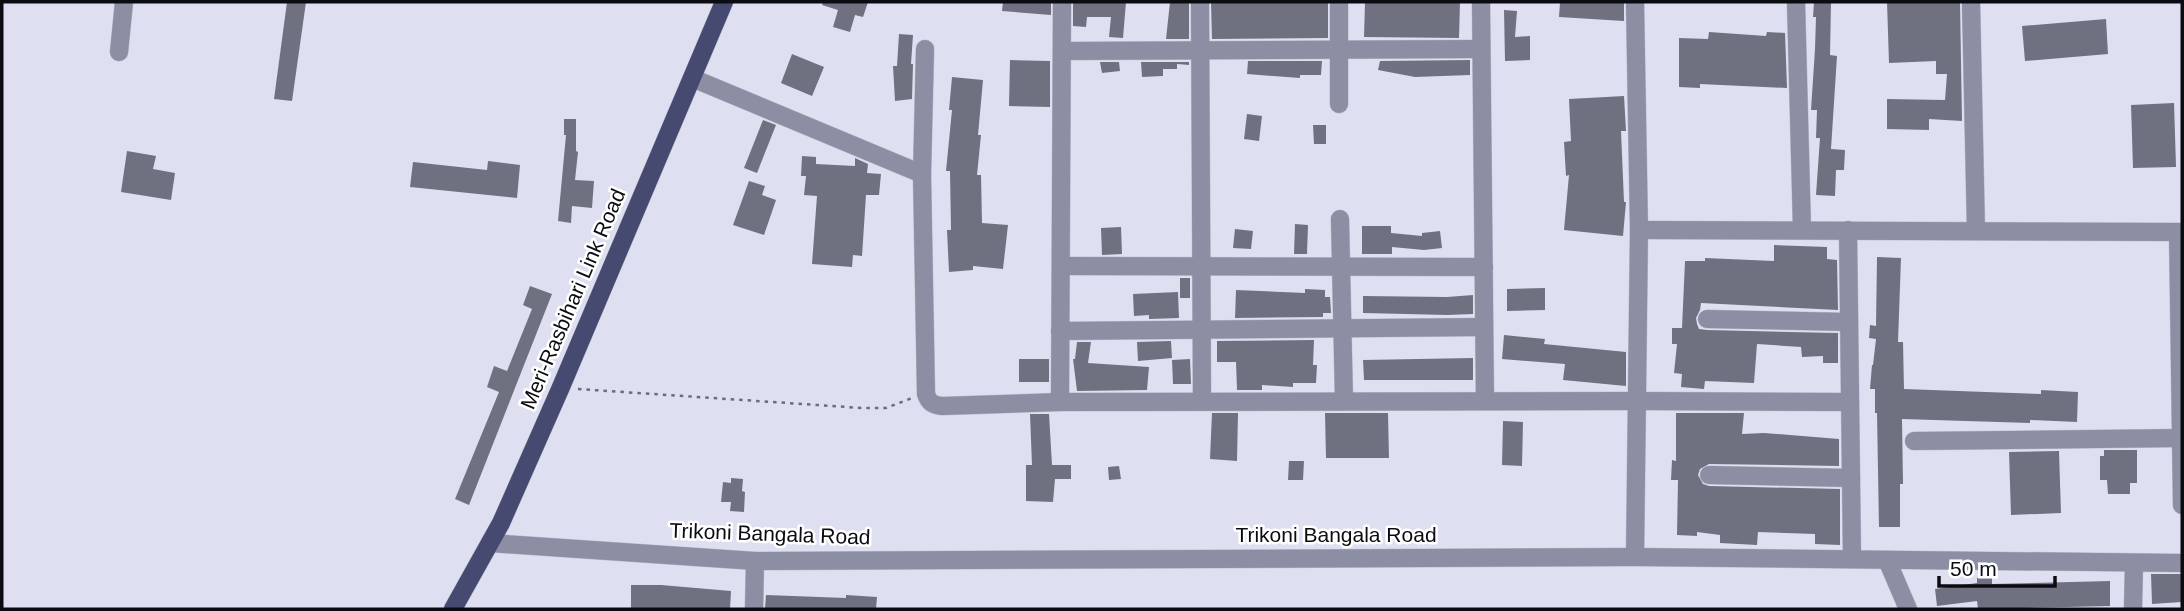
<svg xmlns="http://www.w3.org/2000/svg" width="2184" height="611" viewBox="0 0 2184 611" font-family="Helvetica,sans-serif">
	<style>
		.building { fill: #707180 }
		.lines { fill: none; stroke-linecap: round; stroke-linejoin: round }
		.minor-casing { stroke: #bcbecd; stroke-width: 19 }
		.major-casing { stroke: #bcbecd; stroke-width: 19 }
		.path { stroke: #6b6c77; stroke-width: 2.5; stroke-dasharray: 3.5 5; stroke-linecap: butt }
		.minor { stroke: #8c8ea4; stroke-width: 18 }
		.major { stroke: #474a70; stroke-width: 18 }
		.labels { text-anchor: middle; stroke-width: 5; stroke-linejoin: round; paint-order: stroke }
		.street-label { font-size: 21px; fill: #0b0c11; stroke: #fff }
	</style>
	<rect width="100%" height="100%" fill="#dee0f1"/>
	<g class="building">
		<polygon points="287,2 306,2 292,101 274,99"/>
		<polygon points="823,2 868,2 863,17 855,15 850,32 833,27 838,10 822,5"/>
		<polygon points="1003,2 1051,2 1051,15 1002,11"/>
		<polygon points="1073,2 1126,2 1123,38 1109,37 1111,17 1087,17 1086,27 1073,26"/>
		<polygon points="1170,2 1189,2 1189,39 1166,39"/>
		<polygon points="1211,2 1328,2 1328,38 1212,39"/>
		<polygon points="1365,2 1460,2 1459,38 1364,37"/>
		<polygon points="1560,2 1624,2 1624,21 1559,17"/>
		<polygon points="1814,2 1831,2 1830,55 1837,56 1831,149 1845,150 1844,170 1836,170 1835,196 1816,195 1820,138 1816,138 1817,110 1811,110 1815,49 1816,17 1813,17"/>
		<polygon points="1887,2 1960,2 1962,121 1929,119 1929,130 1887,129 1887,99 1945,100 1947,74 1936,74 1936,61 1889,63"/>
		<polygon points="1504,10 1517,11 1515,37 1530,36 1530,60 1505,61"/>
		<polygon points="2106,19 2108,54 2025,61 2022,26"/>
		<polygon points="1709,32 1766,36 1767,32 1785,33 1787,88 1700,84 1700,88 1679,87 1679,38 1708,39"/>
		<polygon points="899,34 913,35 911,64 913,64 912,99 895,101 893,66 897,66"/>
		<polygon points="792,54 824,67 812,96 781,83"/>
		<polygon points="1010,60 1050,61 1050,107 1009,106"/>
		<polygon points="1470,60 1470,75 1415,77 1378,70 1380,61"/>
		<polygon points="1248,61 1322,61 1321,75 1300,75 1300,78 1247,74"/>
		<polygon points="1100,62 1119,62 1120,71 1102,73"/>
		<polygon points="1141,62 1189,62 1189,65 1177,64 1177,69 1163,69 1163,76 1142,77"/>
		<polygon points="952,77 983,80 978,135 981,135 977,175 981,175 982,223 1008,225 1003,269 973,266 973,270 949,272 947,230 951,230 950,171 946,171 952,110 949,110"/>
		<polygon points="1624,96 1626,131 1621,131 1624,202 1626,202 1623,236 1564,230 1569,175 1566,176 1564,142 1571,141 1569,99"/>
		<polygon points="2174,103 2176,167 2133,168 2131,105"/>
		<polygon points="1247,114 1262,116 1259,141 1244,139"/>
		<polygon points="564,119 576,119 576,151 578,152 575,180 594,181 592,208 572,206 571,223 558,221 566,135 564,135"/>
		<polygon points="763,120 776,125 757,173 744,168"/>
		<polygon points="1313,125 1326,125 1326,144 1314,144"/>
		<polygon points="127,151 156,156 153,169 175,173 171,200 121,192"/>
		<polygon points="802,156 816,157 816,164 855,166 855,158 868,164 867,173 881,174 879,195 866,195 862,256 853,255 852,267 812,264 817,196 804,195 806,176 801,176"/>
		<polygon points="488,161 520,165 517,198 410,187 413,162 487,170"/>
		<polygon points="749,181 765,186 762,195 776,200 764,235 733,225"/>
		<polygon points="1295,224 1308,225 1307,254 1294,254"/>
		<polygon points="1362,226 1391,226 1391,233 1422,236 1422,233 1440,231 1442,248 1424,250 1392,247 1392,254 1362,254"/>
		<polygon points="1121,227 1122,254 1102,255 1101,228"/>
		<polygon points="1235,229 1253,231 1251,249 1233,248"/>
		<polygon points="1774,245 1827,247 1827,259 1837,260 1838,310 1701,303 1700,310 1696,318 1697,324 1699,329 1707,330 1838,333 1838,363 1823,363 1823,356 1802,357 1801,347 1757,344 1754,383 1705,381 1704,389 1681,387 1682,374 1674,373 1677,344 1672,344 1672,328 1682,328 1685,261 1705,261 1705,258 1774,261"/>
		<polygon points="1877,257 1901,258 1898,342 1903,342 1904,389 2041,394 2041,390 2078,392 2077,422 2030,420 2030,423 1902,419 1903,484 1900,484 1900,527 1879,527 1877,413 1875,413 1875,389 1870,389 1872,365 1873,365 1876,339 1869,338 1870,325 1876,326"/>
		<rect x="1180" y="278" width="10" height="20"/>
		<polygon points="530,286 552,294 469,505 455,499 499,392 487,387 494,366 507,371 532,309 523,305"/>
		<polygon points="1545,288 1545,310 1507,311 1507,289"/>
		<polygon points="1305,289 1325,290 1325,297 1330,297 1331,313 1323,313 1323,317 1235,318 1236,290 1305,293"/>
		<polygon points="1178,292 1179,318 1149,319 1149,315 1134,316 1133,294"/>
		<polygon points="1473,295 1473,314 1448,315 1363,313 1363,296 1447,297"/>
		<polygon points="1504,335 1545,339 1544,344 1626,352 1626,386 1563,380 1565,364 1502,359"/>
		<polygon points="1314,340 1313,365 1317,365 1316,383 1293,383 1293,387 1262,385 1262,390 1237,390 1236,362 1217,362 1217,341"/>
		<polygon points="1171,341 1172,358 1138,361 1137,342"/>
		<polygon points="1077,342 1091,342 1088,363 1149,367 1147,390 1077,391 1073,359 1075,359"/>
		<polygon points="1473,358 1473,380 1364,380 1363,360"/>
		<rect x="1019" y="359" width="30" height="23"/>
		<polygon points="1190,359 1191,384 1173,384 1172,360"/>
		<polygon points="1212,413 1238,413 1237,461 1210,459"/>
		<polygon points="1325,413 1388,413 1389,458 1326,458"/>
		<polygon points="1676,413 1744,413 1742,434 1764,433 1839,439 1839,466 1709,464 1700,469 1698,475 1703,484 1709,486 1840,489 1840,545 1815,544 1815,534 1758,532 1757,545 1720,543 1720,535 1697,532 1697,536 1677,535 1678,480 1671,480 1672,460 1676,461"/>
		<polygon points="1030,414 1049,414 1052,465 1071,465 1071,479 1055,479 1053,502 1026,501 1026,465 1032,465"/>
		<polygon points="1503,421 1523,422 1522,466 1502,465"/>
		<polygon points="2104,450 2137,450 2137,483 2130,483 2130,494 2108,494 2107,480 2100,480 2100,456 2104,456"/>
		<polygon points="2059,451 2061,513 2011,515 2009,452"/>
		<polygon points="1289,461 1304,461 1303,480 1288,480"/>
		<polygon points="1119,466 1121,479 1109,480 1108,467"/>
		<polygon points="731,478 743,479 742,491 745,492 744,512 730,511 731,502 721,502 723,482 731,483"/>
		<polygon points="2151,574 2182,574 2182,602 2152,604"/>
		<polygon points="1992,577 1992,584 2110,581 2110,606 1978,609 1977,601 1937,606 1935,589 1977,583 1977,578"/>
		<polygon points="631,585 661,585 731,591 730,609 631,609"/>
		<polygon points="766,595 846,598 846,595 877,597 876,609 765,609"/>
	</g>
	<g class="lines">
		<defs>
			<g id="minor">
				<polyline points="1200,2 1202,401"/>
				<polyline points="1481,2 1485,401"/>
				<polyline points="1796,2 1802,230"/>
				<polyline points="1971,2 1976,231"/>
				<path d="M925,49L922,174L926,394C929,403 933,405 942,406L1060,402L1637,401L1850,402"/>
				<polyline points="1062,51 1481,49"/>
				<polyline points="119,52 124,2"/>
				<polyline points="692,78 922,174"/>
				<polyline points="1339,104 1339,2"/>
				<polyline points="1340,219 1344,401"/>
				<polyline points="1639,230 2182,232"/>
				<polyline points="1848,230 1852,559"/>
				<polyline points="2178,232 2182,505"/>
				<polyline points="1061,266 1484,267"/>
				<polyline points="1707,319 1849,322"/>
				<polyline points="1060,331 1484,327"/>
				<polyline points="1060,402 1062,2"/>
				<polyline points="1914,441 2181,438"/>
				<polyline points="1709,475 1851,478"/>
				<polyline points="490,543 755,561 1635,557 2182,563"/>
				<polyline points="1635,557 1639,230 1635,2"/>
				<polyline points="1887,560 1908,609"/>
				<polyline points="754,609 755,561"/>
				<polyline points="2133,609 2134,563"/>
			</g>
			<polyline id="major" points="453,609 501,523 561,387 724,2"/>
		</defs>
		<use href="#minor" class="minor-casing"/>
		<use href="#major" class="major-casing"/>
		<polyline class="path" points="578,389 862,408 886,408 912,398"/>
		<use href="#minor" class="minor"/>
		<use href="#major" class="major"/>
	</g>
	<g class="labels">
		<g class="street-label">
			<text transform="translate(573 299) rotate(-67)" y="7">Meri-Rasbihari Link Road</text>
			<text transform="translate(770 534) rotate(2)" y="7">Trikoni Bangala Road</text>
			<text x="1336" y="542">Trikoni Bangala Road</text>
		</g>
	</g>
	<rect width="2184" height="611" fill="none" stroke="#0b0c11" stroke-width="7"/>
	<path d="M1939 576v10h116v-10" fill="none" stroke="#0b0c11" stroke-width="3.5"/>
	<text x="1950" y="576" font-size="21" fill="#0b0c11" stroke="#ffffff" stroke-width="5" paint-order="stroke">50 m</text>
</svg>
